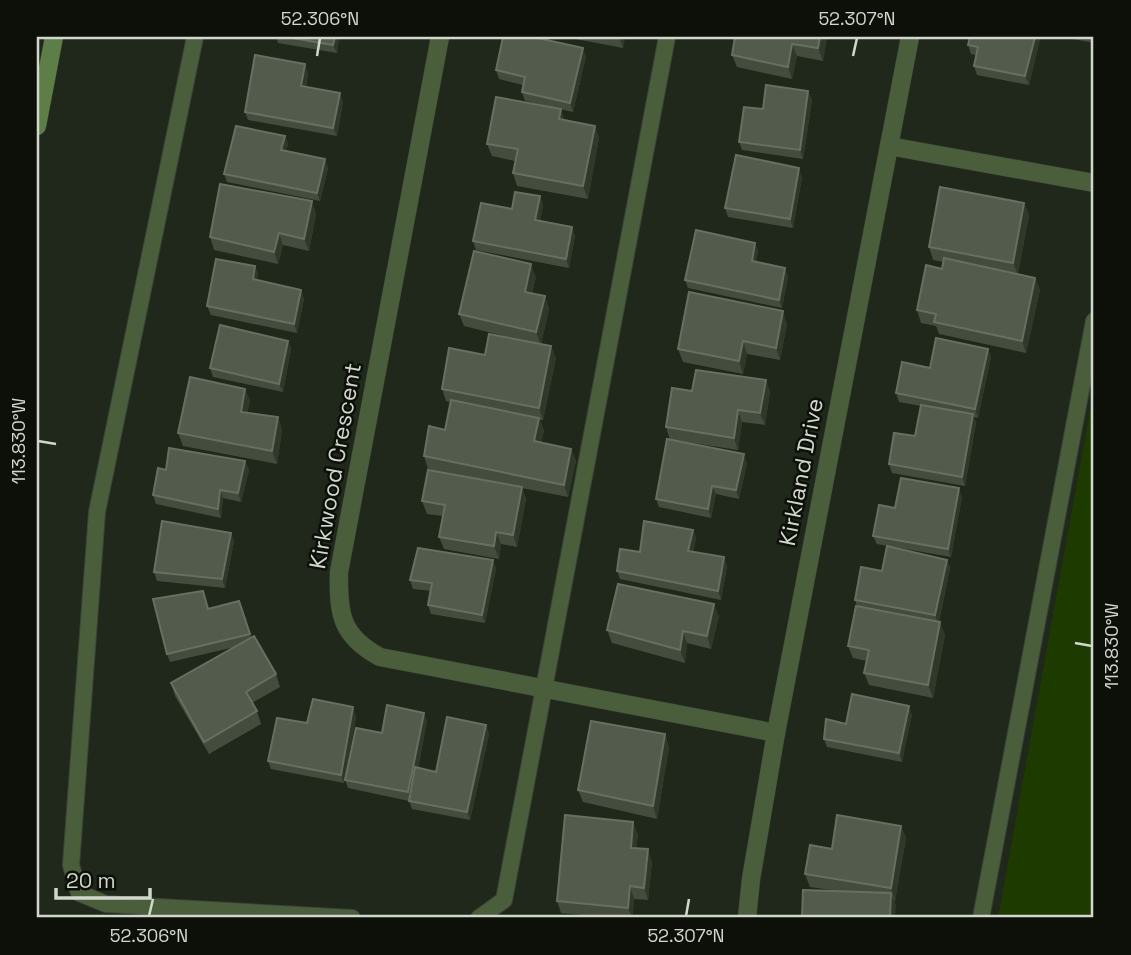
<svg xmlns="http://www.w3.org/2000/svg" width="1131" height="955" viewBox="0 0 1131 955" font-family="'Space Grotesk',sans-serif">
	<style>
		.green { fill: #1d3b00 }
		.lines { fill: none; stroke-linecap: round; stroke-linejoin: round }
		.service-casing { stroke: #3b4437; stroke-width: 18 }
		.minor-casing { stroke: #3b4437; stroke-width: 19 }
		.secondary-casing { stroke: #3b4437; stroke-width: 19 }
		.service { stroke: #4a5e3c; stroke-width: 16 }
		.minor { stroke: #4a5e3c; stroke-width: 18 }
		.secondary { stroke: #5d7e47; stroke-width: 18 }
		.wall { fill: #444c3e }
		.shaded-wall { fill: #2f3829 }
		.building { fill: #535b4d; stroke: #676f61; stroke-width: 2 }
		.ticks { fill: none; stroke: #d1d7cd; stroke-width: 2.5 }
		.labels { text-anchor: middle; stroke-width: 5; stroke-linejoin: round; paint-order: stroke }
		.street-label { font-size: 23px; fill: #d1d7cd; stroke: #0c1009 }
		.neatline { fill: none; stroke: #d1d7cd; stroke-width: 2.5 }
		.ticks-label { font-size: 18px; text-anchor: middle; fill: #d1d7cd }
	</style>
	<rect width="100%" height="100%" fill="#1f281a"/>
	<polygon class="green" points="1094,389 1094,918 998,918"/>
	<g class="lines">
		<defs>
			<g id="service">
				<polyline points="195,37 97,512 71,865 79,893 106,904 352,918"/>
				<polyline points="479,918 504,900 667,37"/>
				<polyline points="981,918 1094,321"/>
			</g>
			<g id="minor">
				<path d="M440,37L339,572C338,614 341,636 380,657L776,733"/>
				<polyline points="889,146 1094,183"/>
				<polyline points="747,918 751,879 776,733 910,37"/>
			</g>
			<polyline id="secondary" points="37,126 54,37"/>
		</defs>
		<use href="#service" class="service-casing"/>
		<use href="#minor" class="minor-casing"/>
		<use href="#secondary" class="secondary-casing"/>
		<use href="#service" class="service"/>
		<use href="#minor" class="minor"/>
		<use href="#secondary" class="secondary"/>
	</g>
	<g class="wall">
		<polygon points="276,37 339,37 337,53 278,43"/>
		<polygon points="565,37 625,37 623,48"/>
		<polygon points="735,37 827,37 823,61 797,56 792,79 737,67 732,55"/>
		<polygon points="1062,37 1094,37 1094,43"/>
		<polygon points="1040,39 1029,85 977,75 974,66 977,55 971,54 968,45"/>
		<polygon points="586,56 573,112 525,101 522,92 523,85 499,79 496,70"/>
		<polygon points="308,73 306,87 343,102 337,136 248,120 245,112"/>
		<polygon points="808,91 812,100 803,159 742,150 739,142 763,109"/>
		<polygon points="565,120 595,126 599,138 588,199 517,186 513,173 515,161 492,156 487,144"/>
		<polygon points="285,136 288,144 286,151 328,168 320,201 227,182 224,174"/>
		<polygon points="802,177 793,228 728,217 725,208"/>
		<polygon points="540,196 543,205 540,221 572,227 575,236 569,268 476,250 473,241 512,209"/>
		<polygon points="312,201 316,214 309,251 283,245 278,264 214,250 210,237"/>
		<polygon points="1024,203 1029,215 1018,274 1035,278 1040,290 1026,353 939,334 936,326 921,323 917,310 942,269 944,262 933,260 929,247"/>
		<polygon points="755,243 758,251 756,262 785,268 788,277 782,308 688,288 685,280"/>
		<polygon points="255,266 258,274 257,280 301,290 304,299 297,333 211,315 207,306"/>
		<polygon points="536,277 532,293 545,296 549,309 541,344 556,358 543,420 540,420 544,431 541,443 571,449 576,461 568,497 522,488 526,499 517,547 501,544 499,559 444,549 439,537 443,516 427,514 422,501 481,480 428,469 424,456 445,430 450,402 446,401 442,389 485,355 520,340 464,326 459,314"/>
		<polygon points="787,324 780,360 747,354 743,374 683,362 678,349"/>
		<polygon points="288,341 291,349 283,392 213,377 210,368"/>
		<polygon points="988,349 991,357 978,418 974,417 976,423 965,486 892,473 889,464 915,436 921,406 899,402 896,393 930,368"/>
		<polygon points="766,380 770,392 765,425 742,422 738,450 673,440 747,463 739,499 716,494 711,518 659,507 656,499 670,440 666,427 692,391"/>
		<polygon points="245,389 250,401 247,413 278,417 282,430 277,464 183,446 178,433"/>
		<polygon points="245,461 249,470 241,502 223,498 221,518 156,504 153,495 166,470"/>
		<polygon points="962,497 951,557 877,544 873,536 895,508"/>
		<polygon points="693,530 696,538 693,552 724,557 727,566 721,600 620,579 617,571 640,552"/>
		<polygon points="234,541 225,588 157,581 154,572"/>
		<polygon points="493,560 496,569 485,623 431,614 428,605 431,591 413,589 410,580"/>
		<polygon points="947,560 950,568 939,622 945,635 933,698 869,685 864,673 867,661 853,658 848,646 857,606 855,600"/>
		<polygon points="203,591 208,609 239,601 251,637 276,674 280,687 252,703 257,711 261,724 209,754 175,696 171,683 235,647 170,662 167,654"/>
		<polygon points="719,616 711,649 687,643 685,663 612,643 607,630"/>
		<polygon points="912,714 902,762 827,747 824,739 846,724"/>
		<polygon points="356,716 344,783 271,769 268,761 307,723"/>
		<polygon points="427,721 418,768 436,772 486,725 489,734 470,820 412,809 409,801 348,788 345,780 382,733"/>
		<polygon points="665,734 669,747 657,819 583,802 578,790"/>
		<polygon points="901,826 906,838 895,901 894,901 896,906 838,891 810,887 805,874 832,849"/>
		<polygon points="638,834 636,848 652,862 648,900 634,899 632,918 614,918 561,913 557,901"/>
	</g>
	<g class="shaded-wall">
		<polygon points="335,37 339,37 337,53 333,45"/>
		<polygon points="619,37 625,37 623,48"/>
		<polygon points="820,37 827,37 823,61 818,48"/>
		<polygon points="1035,37 1040,37 1040,39 1029,85 1025,76"/>
		<polygon points="792,44 797,56 792,79 788,67"/>
		<polygon points="583,48 586,56 573,112 570,103"/>
		<polygon points="305,64 308,73 304,94 301,86"/>
		<polygon points="808,91 812,100 803,159 800,150"/>
		<polygon points="340,93 343,102 337,136 333,128"/>
		<polygon points="561,109 565,121 559,119"/>
		<polygon points="595,126 599,138 588,199 583,186"/>
		<polygon points="285,136 288,144 284,159 281,150"/>
		<polygon points="325,159 328,168 320,201 317,193"/>
		<polygon points="799,168 802,177 793,228 790,219"/>
		<polygon points="540,196 543,205 539,229 535,220"/>
		<polygon points="312,201 316,214 309,251 304,239"/>
		<polygon points="1024,203 1029,215 1018,275 1013,263"/>
		<polygon points="572,227 575,236 569,268 566,259"/>
		<polygon points="279,233 283,245 278,264 274,252"/>
		<polygon points="755,243 758,251 755,270 752,261"/>
		<polygon points="531,264 536,277 529,304 525,292"/>
		<polygon points="255,266 258,274 256,288 253,279"/>
		<polygon points="785,268 788,277 782,308 779,300"/>
		<polygon points="1035,278 1040,290 1026,353 1022,341"/>
		<polygon points="301,290 304,299 297,333 294,324"/>
		<polygon points="545,296 549,309 541,345 536,332"/>
		<polygon points="783,311 787,324 780,360 776,348"/>
		<polygon points="288,341 291,349 283,392 279,384"/>
		<polygon points="743,341 747,354 743,374 739,361"/>
		<polygon points="551,346 556,358 543,420 539,408"/>
		<polygon points="988,349 991,357 978,418 975,409"/>
		<polygon points="766,380 770,392 765,425 760,413"/>
		<polygon points="245,389 250,401 245,424 241,412"/>
		<polygon points="738,410 742,422 738,450 734,438"/>
		<polygon points="973,414 976,423 965,486 962,477"/>
		<polygon points="278,417 282,430 277,464 272,451"/>
		<polygon points="539,418 544,431 539,454 534,441"/>
		<polygon points="571,449 576,461 568,497 564,485"/>
		<polygon points="744,454 747,463 739,499 736,490"/>
		<polygon points="245,461 249,470 241,502 238,493"/>
		<polygon points="712,486 716,494 711,518 708,509"/>
		<polygon points="522,487 526,499 517,547 513,535"/>
		<polygon points="959,488 962,497 951,557 948,549"/>
		<polygon points="220,490 223,498 221,518 218,509"/>
		<polygon points="693,530 696,538 692,560 688,551"/>
		<polygon points="496,532 501,544 499,559 494,546"/>
		<polygon points="231,533 234,541 225,588 222,579"/>
		<polygon points="724,557 727,566 721,600 718,591"/>
		<polygon points="493,560 496,569 485,623 482,615"/>
		<polygon points="947,560 950,568 938,624 935,615"/>
		<polygon points="714,604 719,616 711,649 707,636"/>
		<polygon points="940,622 945,635 933,698 928,685"/>
		<polygon points="683,631 687,643 685,663 680,650"/>
		<polygon points="909,706 912,714 902,762 899,753"/>
		<polygon points="353,707 356,716 344,783 341,775"/>
		<polygon points="424,713 427,721 411,801 408,792"/>
		<polygon points="486,725 489,734 470,820 467,812"/>
		<polygon points="665,734 669,747 657,819 653,806"/>
		<polygon points="633,822 638,834 635,860 631,848"/>
		<polygon points="901,826 906,838 895,901 891,888"/>
		<polygon points="648,849 652,862 648,900 644,888"/>
		<polygon points="630,886 634,899 632,918 628,908"/>
		<polygon points="891,893 896,906 895,918 890,918"/>
	</g>
	<g class="building">
		<polygon points="287,37 335,37 333,45"/>
		<polygon points="503,37 533,37 583,48 570,103 522,92 525,77 496,70"/>
		<polygon points="735,37 820,37 818,48 792,44 788,67 732,55"/>
		<polygon points="970,37 1035,37 1025,76 974,66 978,47 968,45"/>
		<polygon points="255,55 305,64 301,86 340,93 333,128 245,112"/>
		<polygon points="766,85 808,91 800,150 739,142 744,107 763,109"/>
		<polygon points="496,97 561,109 559,119 595,126 583,186 513,173 518,149 487,144"/>
		<polygon points="236,126 285,136 281,150 325,159 317,193 224,174"/>
		<polygon points="736,155 799,168 790,219 725,208"/>
		<polygon points="220,184 312,201 304,239 279,233 274,252 210,237"/>
		<polygon points="940,187 1024,203 1013,263 929,247"/>
		<polygon points="515,192 540,196 535,220 572,227 566,259 473,241 481,203 512,209"/>
		<polygon points="696,230 755,243 752,261 785,268 779,300 685,280"/>
		<polygon points="474,251 531,264 525,292 545,296 536,332 459,314"/>
		<polygon points="944,258 1035,278 1022,341 934,322 936,314 917,310 926,265 942,269"/>
		<polygon points="216,259 255,266 253,279 301,290 294,324 207,306"/>
		<polygon points="689,292 783,311 776,348 743,341 739,361 678,349"/>
		<polygon points="220,325 288,341 279,384 210,368"/>
		<polygon points="489,334 551,346 539,408 442,389 449,348 485,355"/>
		<polygon points="936,338 988,349 975,409 896,393 902,362 930,368"/>
		<polygon points="696,370 766,380 760,413 738,410 734,438 666,427 672,388 692,391"/>
		<polygon points="190,377 245,389 241,412 278,417 272,451 178,433"/>
		<polygon points="451,400 539,418 534,441 571,449 564,485 424,456 429,426 445,430"/>
		<polygon points="921,405 973,414 962,477 889,464 894,433 915,436"/>
		<polygon points="667,439 744,454 736,490 712,486 708,509 656,499"/>
		<polygon points="169,448 245,461 238,493 220,490 218,509 153,495 158,468 166,470"/>
		<polygon points="428,470 522,487 513,535 496,532 494,546 439,537 445,505 422,501"/>
		<polygon points="901,478 959,488 948,549 873,536 879,505 895,508"/>
		<polygon points="162,521 231,533 222,579 154,572"/>
		<polygon points="644,521 693,530 688,551 724,557 718,591 617,571 620,549 640,552"/>
		<polygon points="887,546 947,560 935,615 855,600 861,567 882,571"/>
		<polygon points="418,548 493,560 482,615 428,605 432,583 410,580"/>
		<polygon points="618,584 714,604 707,636 683,631 680,650 607,630"/>
		<polygon points="203,591 208,609 239,601 250,634 167,654 153,599"/>
		<polygon points="856,606 940,622 928,685 864,673 869,650 848,646"/>
		<polygon points="254,636 276,674 246,692 257,711 204,742 171,683"/>
		<polygon points="852,694 909,706 899,753 824,739 826,719 846,724"/>
		<polygon points="313,699 353,707 341,775 268,761 277,718 307,723"/>
		<polygon points="387,705 424,713 408,792 345,780 356,728 382,733"/>
		<polygon points="447,717 486,725 467,812 409,801 415,767 436,772"/>
		<polygon points="591,721 665,734 653,806 578,790"/>
		<polygon points="565,815 633,822 631,848 648,849 644,888 630,886 628,908 557,901"/>
		<polygon points="837,815 901,826 891,888 805,874 810,845 832,849"/>
		<polygon points="803,890 891,893 890,918 802,918"/>
	</g>
	<path class="ticks" d="M317,56L320,38M853,56L857,38M38,441L56,444M1075,643L1092,646M149,916L153,899M686,916L689,899"/>
	<g class="labels">
		<g class="street-label">
			<text transform="translate(335 466) rotate(-80)" y="8">Kirkwood Crescent</text>
			<text transform="translate(801 472) rotate(-79)" y="8">Kirkland Drive</text>
		</g>
	</g>
	<rect width="1131" height="955" fill="none" stroke="#0c1009" stroke-width="77"/>
	<path d="M56 888v10h94v-10" fill="none" stroke="#d1d7cd" stroke-width="3.5"/>
	<text x="66" y="888" font-size="21" fill="#d1d7cd" stroke="#0c1009" stroke-width="5" paint-order="stroke">20 m</text>
	<rect x="38" y="38" width="1054" height="878" class="neatline"/>
	<g class="ticks-label">
		<text x="320" y="25">52.306°N</text>
		<text x="857" y="25">52.307°N</text>
		<text transform="translate(19 441) rotate(-90)" y="6">113.830°W</text>
		<text transform="translate(1112 646) rotate(-90)" y="6">113.830°W</text>
		<text x="149" y="942">52.306°N</text>
		<text x="686" y="942">52.307°N</text>
	</g>
</svg>
